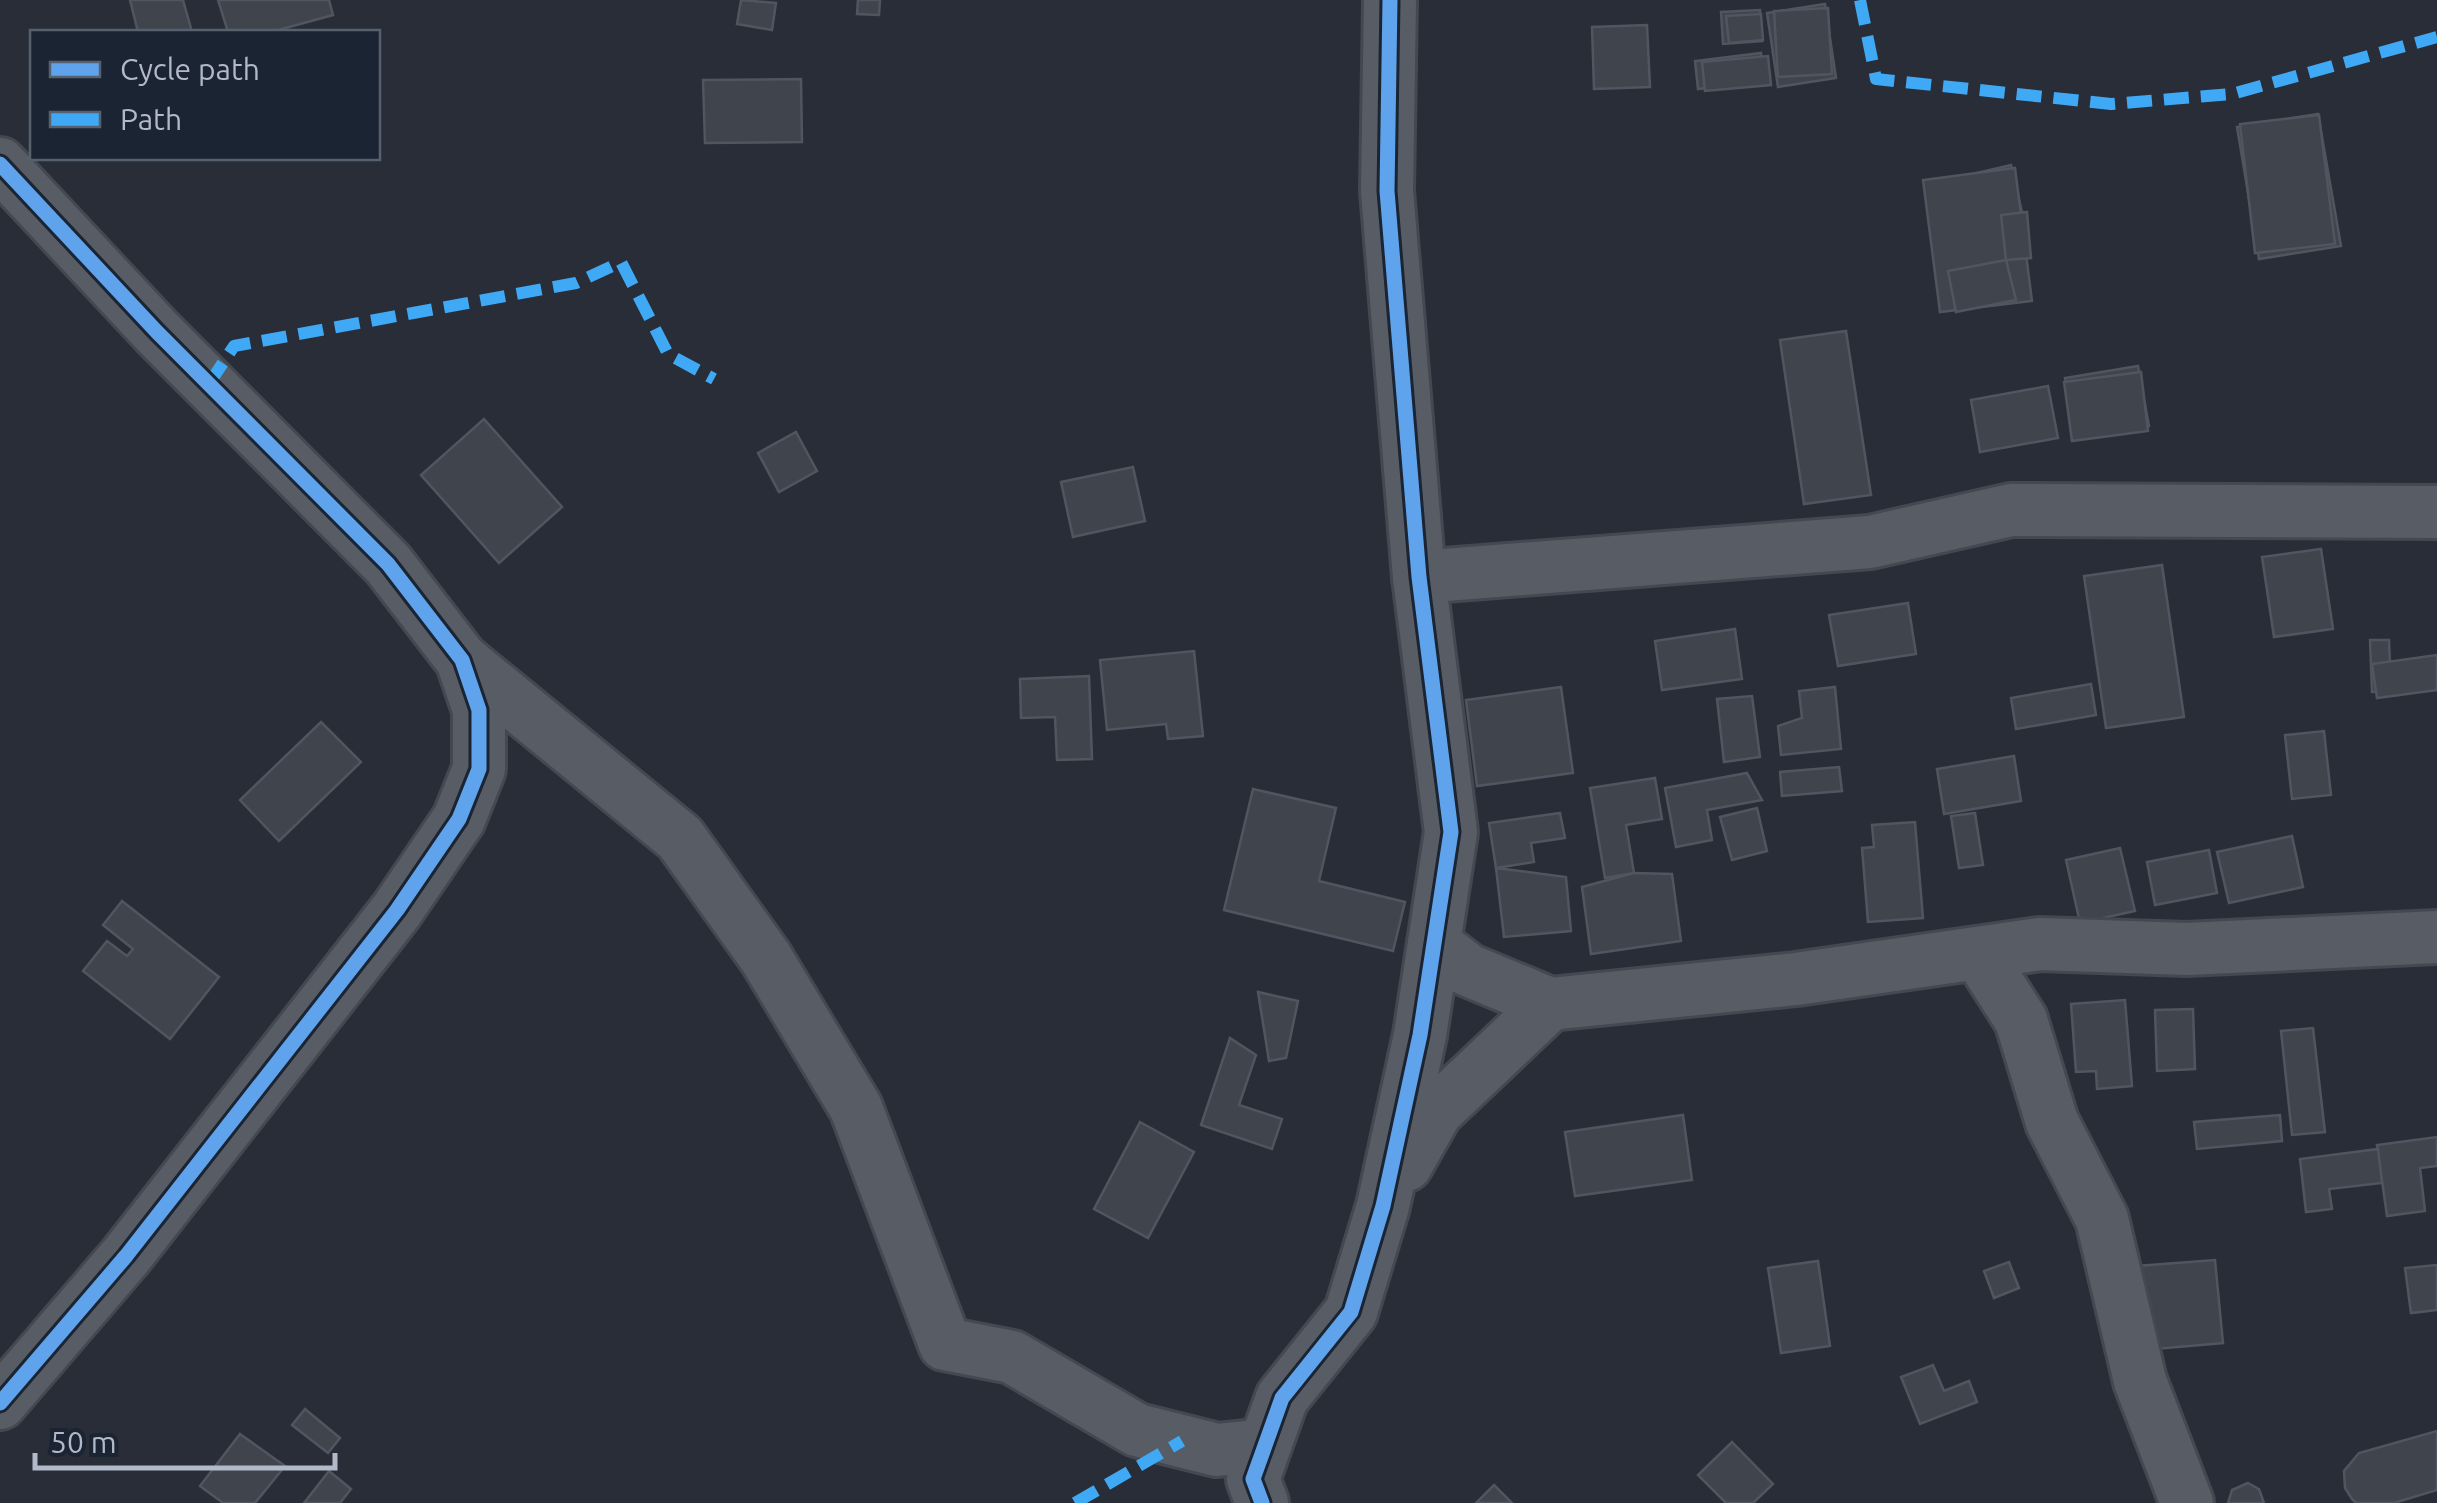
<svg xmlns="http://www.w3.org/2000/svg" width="2437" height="1503" viewBox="0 0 2437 1503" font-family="Ubuntu,sans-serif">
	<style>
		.building { fill: #40444d; stroke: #50555f; stroke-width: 2.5 }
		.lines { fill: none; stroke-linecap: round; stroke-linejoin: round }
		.minor-casing { stroke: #444850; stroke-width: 58 }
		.minor { stroke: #585d65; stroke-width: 52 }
		.quiet { stroke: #3fa9f5; stroke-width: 12; stroke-dasharray: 25 12; stroke-linecap: butt }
		.cycleway-casing { stroke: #1b2432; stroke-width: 21 }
		.cycleway { stroke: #60a3ed; stroke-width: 15 }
	</style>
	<rect width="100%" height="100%" fill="#282d37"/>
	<g class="building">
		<polygon points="130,0 183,0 192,32 138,32"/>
		<polygon points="218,0 329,0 333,15 271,32 228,32"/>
		<polygon points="741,0 776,3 772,30 737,24"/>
		<polygon points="858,0 880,0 879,15 857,14"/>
		<polygon points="1825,4 1836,78 1778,87 1767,13"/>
		<polygon points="1828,8 1832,74 1778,77 1774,11"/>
		<polygon points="1760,10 1762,41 1723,44 1721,12"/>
		<polygon points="1761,14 1763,40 1729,43 1726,16"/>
		<polygon points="1647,25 1650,87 1594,89 1592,27"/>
		<polygon points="1761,53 1764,81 1698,89 1695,61"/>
		<polygon points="1768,56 1771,85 1705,91 1702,62"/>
		<polygon points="801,79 802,142 705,143 703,80"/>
		<polygon points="2318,114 2341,246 2259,259 2237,127"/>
		<polygon points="2319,115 2335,244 2255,253 2240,124"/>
		<polygon points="2011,165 2022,212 1958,226 1947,180"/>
		<polygon points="2015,168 2032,301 1940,312 1923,180"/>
		<polygon points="2027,212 2031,258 2006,260 2001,215"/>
		<polygon points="2006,260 2016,300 1956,312 1948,271"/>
		<polygon points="1846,331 1871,495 1804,504 1780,340"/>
		<polygon points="2138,366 2149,426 2076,439 2065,378"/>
		<polygon points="2141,372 2148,431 2072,441 2064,382"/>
		<polygon points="2048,386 2058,438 1980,452 1971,400"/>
		<polygon points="484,419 562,507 499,563 421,475"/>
		<polygon points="796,432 817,471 779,492 758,453"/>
		<polygon points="1133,467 1145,521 1073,537 1061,482"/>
		<polygon points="2321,549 2333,629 2274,637 2262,557"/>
		<polygon points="2162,565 2184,717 2106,728 2084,576"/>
		<polygon points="1908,603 1916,654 1838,666 1829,615"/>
		<polygon points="1735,629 1742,679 1662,690 1655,641"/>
		<polygon points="2370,640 2389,640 2390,664 2437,662 2437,690 2372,692"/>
		<polygon points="1194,651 1203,736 1168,739 1166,724 1107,730 1100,660"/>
		<polygon points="2437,655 2437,690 2377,698 2372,664"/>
		<polygon points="1089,676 1092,759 1057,760 1055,717 1021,718 1020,679"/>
		<polygon points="2091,684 2096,715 2016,729 2011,698"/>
		<polygon points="1561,687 1573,773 1477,786 1466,700"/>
		<polygon points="1835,687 1841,749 1781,755 1778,726 1802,718 1799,691"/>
		<polygon points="1752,696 1760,757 1724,762 1717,699"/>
		<polygon points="321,722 361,762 279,841 240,800"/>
		<polygon points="2324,731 2331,795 2292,799 2285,735"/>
		<polygon points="2014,756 2021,801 1944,814 1937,769"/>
		<polygon points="1839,767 1842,791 1782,796 1780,772"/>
		<polygon points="1747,773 1762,800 1707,810 1712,840 1676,847 1665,788"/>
		<polygon points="1655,778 1662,819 1626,825 1634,873 1605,878 1590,788"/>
		<polygon points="1253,789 1336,808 1319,881 1405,902 1393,951 1224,910"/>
		<polygon points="1757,808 1767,851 1732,860 1720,817"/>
		<polygon points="1560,813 1565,838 1531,843 1534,862 1496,868 1489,823"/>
		<polygon points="1975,813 1983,865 1959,868 1951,816"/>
		<polygon points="1915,822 1923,918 1868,922 1862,848 1874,847 1872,825"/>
		<polygon points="2292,836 2303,887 2229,903 2217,852"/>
		<polygon points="2120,848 2135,911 2080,923 2066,860"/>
		<polygon points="2209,850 2217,893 2155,905 2147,862"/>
		<polygon points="1496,868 1566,877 1571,931 1504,937"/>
		<polygon points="1634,873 1672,874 1681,941 1591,954 1582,887"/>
		<polygon points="122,901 219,977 170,1039 83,971 107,941 127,956 133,949 103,925"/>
		<polygon points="1258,992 1298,1001 1286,1058 1269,1061"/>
		<polygon points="2125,1000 2132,1086 2097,1089 2096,1071 2076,1072 2071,1004"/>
		<polygon points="2193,1009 2195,1069 2157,1071 2155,1010"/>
		<polygon points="2313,1028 2325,1132 2292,1135 2281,1031"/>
		<polygon points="1230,1038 1256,1055 1239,1105 1282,1119 1272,1149 1201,1125"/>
		<polygon points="1683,1115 1692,1180 1575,1196 1565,1132"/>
		<polygon points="2280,1115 2282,1141 2197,1149 2194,1122"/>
		<polygon points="1140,1122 1194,1152 1148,1238 1094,1209"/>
		<polygon points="2437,1137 2437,1166 2420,1168 2425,1211 2387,1216 2377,1145"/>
		<polygon points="2378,1149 2382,1183 2329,1189 2332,1209 2306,1212 2300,1159"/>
		<polygon points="2215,1260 2223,1343 2144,1350 2137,1266"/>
		<polygon points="1818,1261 1830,1346 1781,1353 1768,1268"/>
		<polygon points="2009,1262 2019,1288 1994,1298 1984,1271"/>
		<polygon points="2437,1265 2437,1310 2411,1313 2405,1268"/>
		<polygon points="1933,1365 1944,1391 1969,1381 1977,1402 1920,1424 1901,1377"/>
		<polygon points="305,1409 340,1438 328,1453 292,1425"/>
		<polygon points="2437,1431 2437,1490 2394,1503 2356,1503 2352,1499 2345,1488 2344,1471 2359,1453"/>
		<polygon points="240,1434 285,1466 255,1503 223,1503 200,1486"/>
		<polygon points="1732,1442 1773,1484 1753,1503 1726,1503 1698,1475"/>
		<polygon points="329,1471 351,1489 340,1503 304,1503"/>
		<polygon points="2248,1483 2259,1489 2264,1503 2228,1503 2232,1490"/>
		<polygon points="1494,1485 1512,1503 1476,1503"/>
	</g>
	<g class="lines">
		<defs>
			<g id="minor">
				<polyline points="0,164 157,332 388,564 462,660 479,710 479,769 459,819 397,910 126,1256 0,1403"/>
				<polyline points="1419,577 1870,542 2011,510 2437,512"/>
				<polyline points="462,660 680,838 766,958 856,1108 945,1344 1012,1357 1137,1430 1217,1450 1265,1445"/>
				<polyline points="1434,944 1468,970 1550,1004 1796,979 2040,944 2187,949 2437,937"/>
				<polyline points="1978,953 2021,1020 2052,1122 2102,1219 2140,1381 2187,1503"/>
				<polyline points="1406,1165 1436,1112 1550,1004"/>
				<polyline points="1262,1503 1253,1479 1282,1398 1351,1312 1383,1206 1420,1035 1451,832 1419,577 1387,191 1390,0"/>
			</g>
		</defs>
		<use href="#minor" class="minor-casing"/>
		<use href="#minor" class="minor"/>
		<g class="quiet">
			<polyline points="1860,0 1876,79 2111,104 2232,94 2437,37"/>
			<polyline points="209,384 234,346 576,283 621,262 668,354 714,379"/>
			<polyline points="1075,1503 1182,1441"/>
		</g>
		<defs>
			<g id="cycleway">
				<polyline points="0,164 157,332 388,564 462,660 479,710 479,769 459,819 397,910 126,1256 0,1403"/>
				<polyline points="1262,1503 1253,1479 1282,1398 1351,1312 1383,1206 1420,1035 1451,832 1419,577 1387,191 1390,0"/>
			</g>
		</defs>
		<use href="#cycleway" class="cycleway-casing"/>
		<use href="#cycleway" class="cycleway"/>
	</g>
	<rect x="30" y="30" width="350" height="130" fill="#1b2432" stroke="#57606e" stroke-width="2.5"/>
	<rect x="50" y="62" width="50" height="15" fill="#60a3ed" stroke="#57606e" stroke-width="2.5"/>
	<text x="120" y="80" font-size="30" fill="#b2b9c9">Cycle path</text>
	<rect x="50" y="112" width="50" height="15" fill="#3fa9f5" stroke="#57606e" stroke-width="2.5"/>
	<text x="120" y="130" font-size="30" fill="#b2b9c9">Path</text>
	<path d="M35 1453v15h300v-15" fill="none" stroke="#b2b9c9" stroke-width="5"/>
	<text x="50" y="1453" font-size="30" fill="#b2b9c9" stroke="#1b2432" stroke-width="8" paint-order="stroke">50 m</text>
</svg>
